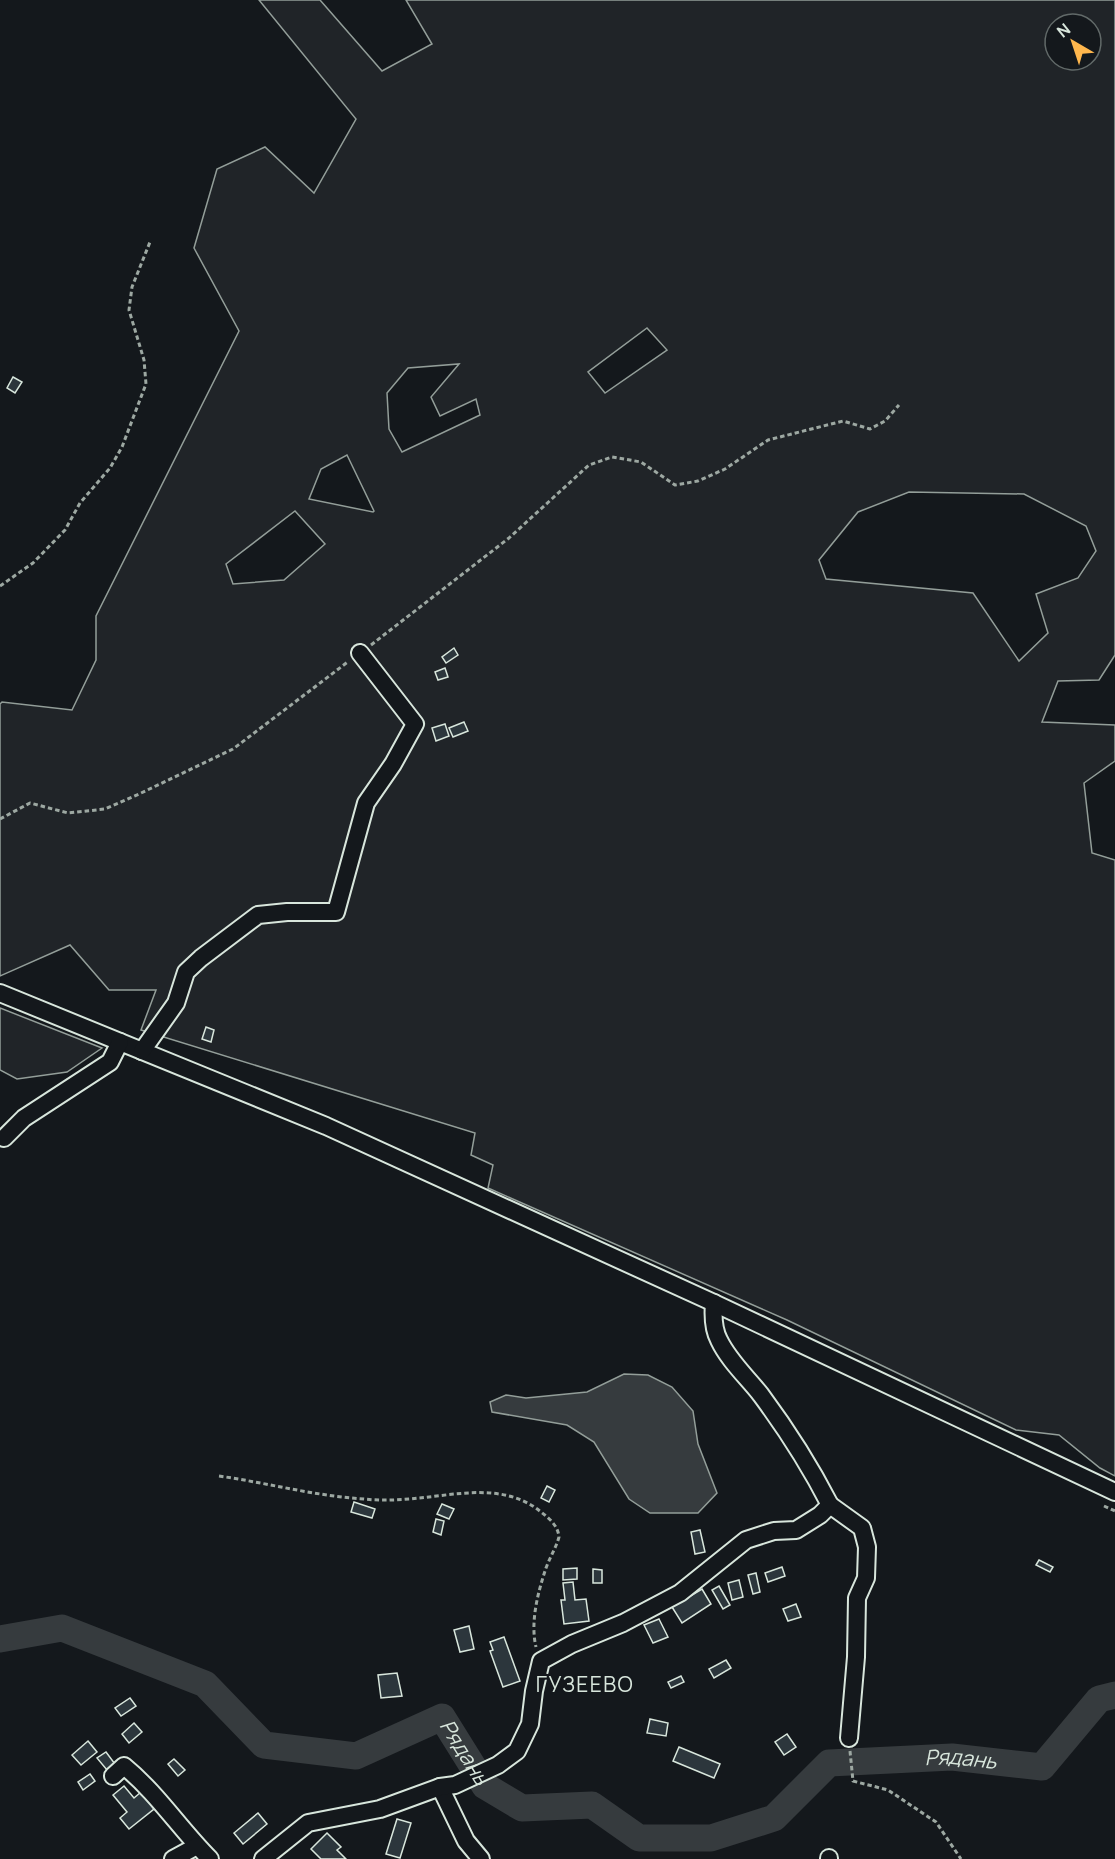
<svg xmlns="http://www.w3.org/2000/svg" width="1115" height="1859" viewBox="0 0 1115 1859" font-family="Manrope,sans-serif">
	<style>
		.green { fill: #202428; stroke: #939e99; stroke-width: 1.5; fill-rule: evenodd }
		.water { fill: #363b3e; stroke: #939e99; stroke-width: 1.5 }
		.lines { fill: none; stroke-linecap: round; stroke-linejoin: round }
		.river { stroke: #363b3e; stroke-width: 27 }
		.building { fill: #2c363c; stroke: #d8e6dc; stroke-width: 1.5 }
		.minor-casing { stroke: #d8e6dc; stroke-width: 20 }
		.path { stroke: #9da8a2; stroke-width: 3; stroke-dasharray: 4.5 3; stroke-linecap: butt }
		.minor { stroke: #14181c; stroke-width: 16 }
		.labels { text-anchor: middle; stroke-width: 4.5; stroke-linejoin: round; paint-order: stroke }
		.neighbourhood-label { font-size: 21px; letter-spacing: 1.5px; fill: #d8e6dc; stroke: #14181c }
		.water-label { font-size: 21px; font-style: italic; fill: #d8e6dc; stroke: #14181c }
	</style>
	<rect width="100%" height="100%" fill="#14181c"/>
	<g class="green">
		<path d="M259,0H320L382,71L432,44L406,0H1115V655L1099,680L1058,681L1042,722L1115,725V761L1084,783L1092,853L1115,860V1476L1100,1468L1059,1435L1016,1430L787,1320L488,1188L493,1165L471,1155L475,1133L141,1030L156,990H109L70,945L0,976V704L2,702L72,710L96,660V616L239,331L194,248L217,169L265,147L314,193L356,119ZM1055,24H1091V60H1055ZM647,328L667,350L605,393L588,372ZM459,364L431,397L440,416L476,399L480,415L402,452L389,429L387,393L408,368ZM347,455L374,511L373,512L309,499L321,469ZM909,492L1024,494L1086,526L1096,551L1078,578L1036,594L1048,633L1019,661L973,593L826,579L819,560L858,512ZM295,511L325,544L284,580L233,584L226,564Z"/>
		<polygon points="0,1008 102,1048 67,1072 17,1079 0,1070"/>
	</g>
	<polygon class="water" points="624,1374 648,1375 672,1387 693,1411 698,1444 717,1493 698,1513 650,1513 629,1499 594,1442 567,1425 492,1412 490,1402 506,1395 526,1398 587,1392"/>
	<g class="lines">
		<path class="river" id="s1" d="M0,1639L62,1628L205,1684L264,1745L356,1756L442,1717L485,1786L522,1808L592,1805L639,1838H711L774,1818L829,1763L952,1757L1042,1767L1099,1699L1115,1695"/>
	</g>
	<g class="building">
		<polygon points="13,377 22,382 15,393 7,388"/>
		<polygon points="454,648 458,655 446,663 442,657"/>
		<polygon points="445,668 448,677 438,680 435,672"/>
		<polygon points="464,722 468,731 453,737 449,728"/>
		<polygon points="445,724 449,736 436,741 432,728"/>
		<polygon points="206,1027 214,1030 211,1042 202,1039"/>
		<polygon points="547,1486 555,1490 549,1502 541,1498"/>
		<polygon points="354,1502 375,1509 372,1518 351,1512"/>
		<polygon points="442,1504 454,1509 449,1519 437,1514"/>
		<polygon points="436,1519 444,1521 441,1535 433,1532"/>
		<polygon points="700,1530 705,1552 695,1554 691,1532"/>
		<polygon points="1039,1560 1053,1567 1050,1572 1036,1565"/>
		<polygon points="782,1567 785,1576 768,1582 765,1573"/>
		<polygon points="577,1568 577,1579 563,1580 563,1569"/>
		<polygon points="593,1569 602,1570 602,1583 593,1583"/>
		<polygon points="756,1573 760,1592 753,1594 748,1575"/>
		<polygon points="739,1580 743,1597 732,1600 728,1583"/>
		<polygon points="573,1582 575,1600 586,1599 589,1621 564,1624 561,1600 565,1600 563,1583"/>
		<polygon points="719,1586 730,1605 723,1609 712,1590"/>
		<polygon points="702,1589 711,1604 682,1623 672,1607"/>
		<polygon points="796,1604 801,1617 788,1621 783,1609"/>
		<polygon points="659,1619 668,1637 653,1643 644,1625"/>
		<polygon points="469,1626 474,1649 460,1652 454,1630"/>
		<polygon points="504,1637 520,1681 503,1687 490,1651 493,1650 490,1642"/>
		<polygon points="726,1660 731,1668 714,1678 709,1669"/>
		<polygon points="397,1673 402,1696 381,1698 378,1675"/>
		<polygon points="681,1676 684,1682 671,1688 668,1682"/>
		<polygon points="130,1698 136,1706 121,1716 115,1708"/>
		<polygon points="650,1719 668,1723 666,1736 647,1733"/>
		<polygon points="134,1723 142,1732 129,1743 122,1734"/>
		<polygon points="787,1734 796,1747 784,1755 775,1742"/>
		<polygon points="88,1741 97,1752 81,1765 72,1755"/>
		<polygon points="679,1747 720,1764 714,1778 673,1761"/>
		<polygon points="106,1752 115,1764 107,1770 97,1758"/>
		<polygon points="174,1759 185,1770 178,1776 168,1764"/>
		<polygon points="90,1774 95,1781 83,1790 78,1782"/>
		<polygon points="124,1786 134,1798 141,1792 154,1809 129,1829 120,1818 127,1812 113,1795"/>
		<polygon points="258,1813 267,1824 243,1844 234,1833"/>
		<polygon points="397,1819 411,1823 400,1858 386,1854"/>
		<polygon points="327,1833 341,1847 337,1850 346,1859 321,1859 311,1849"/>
	</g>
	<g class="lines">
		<defs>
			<g id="minor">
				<polyline points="0,993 326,1126 714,1303 1115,1492"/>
				<polyline points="142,1051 176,1003 186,972 201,958 258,915 287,912 336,912 366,803 393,764 415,724 360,653"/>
				<polyline points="4,1138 24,1118 110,1062 120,1042"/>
				<polyline points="830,1505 862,1528 867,1547 866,1578 857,1598 856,1657 849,1738"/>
				<path d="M113,1776L124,1766C157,1793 180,1829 210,1859"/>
				<polyline points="440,1787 466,1841 481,1859"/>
				<polyline points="829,1858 829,1859"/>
				<polyline points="173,1859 197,1846"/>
				<path d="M263,1859L308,1823L380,1809L440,1787L455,1785L498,1765L517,1751L530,1724L534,1691L541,1661L572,1644L623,1623L680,1593L746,1540L774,1531L796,1530L820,1515L830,1505C810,1466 787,1430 761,1395C747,1377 729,1361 719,1340C713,1329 713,1315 714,1303"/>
			</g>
		</defs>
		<use href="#minor" class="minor-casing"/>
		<g class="path">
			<polyline points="0,586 33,563 65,530 80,503 110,468 122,447 146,384 144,360 129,310 132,287 150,242"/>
			<polyline points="371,645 509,538 589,465 612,457 641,462 675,485 698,481 725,469 768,440 843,421 870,429 885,421 899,405"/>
			<polyline points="0,819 30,803 68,813 105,809 139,794 233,749 349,661"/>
			<path d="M219,1476C268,1483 315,1496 364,1499C382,1501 401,1500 419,1498C460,1494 506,1483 541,1512C550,1519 558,1526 559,1537C556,1548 550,1557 546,1568C538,1592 530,1622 536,1647"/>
			<polyline points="1104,1506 1115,1511"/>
			<polyline points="850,1751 853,1781 888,1790 936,1822 961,1859"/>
		</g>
		<use href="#minor" class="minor"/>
	</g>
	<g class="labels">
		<g class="neighbourhood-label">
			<text x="585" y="1692">ГУЗЕЕВО</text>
		</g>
		<g class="water-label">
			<text dy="7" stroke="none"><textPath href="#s1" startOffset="530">Рядань</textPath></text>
			<text dy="7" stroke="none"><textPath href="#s1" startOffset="1088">Рядань</textPath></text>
		</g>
	</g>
	<g transform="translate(1073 42) rotate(321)"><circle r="28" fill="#14181c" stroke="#626a69" stroke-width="1.5"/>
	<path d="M0-4.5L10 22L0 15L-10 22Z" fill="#ffb74d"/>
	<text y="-9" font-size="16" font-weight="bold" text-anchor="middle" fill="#d8e6dc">N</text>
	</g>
</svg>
